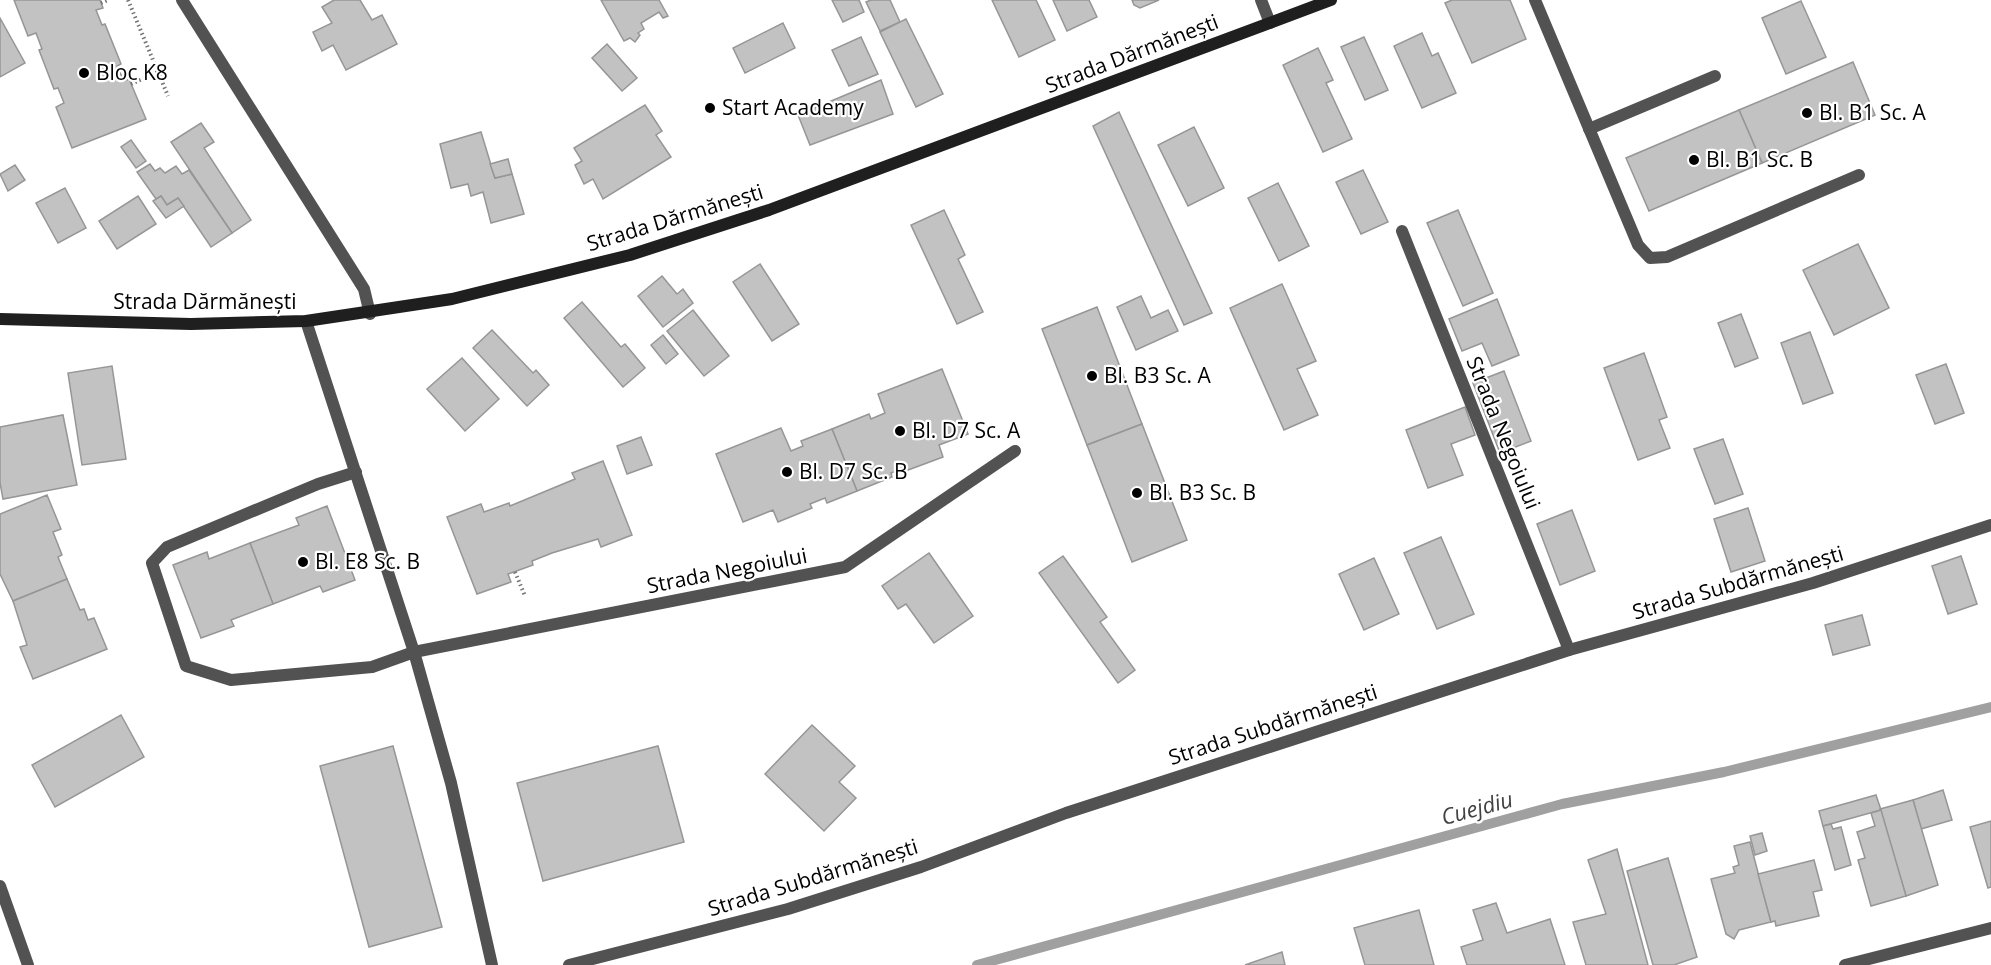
<svg xmlns="http://www.w3.org/2000/svg" width="1991" height="965" viewBox="0 0 1991 965" font-family="'Open Sans',sans-serif">
	<style>
		.lines { fill: none; stroke-linecap: round; stroke-linejoin: round }
		.stream { stroke: #a0a0a0; stroke-width: 10 }
		.building { fill: #c2c2c2; stroke: #969696; stroke-width: 1.5 }
		.path { stroke: #747474; stroke-width: 4; stroke-dasharray: 1.5 3; stroke-linecap: butt }
		.lane { stroke: #525252; stroke-width: 12 }
		.street { stroke: #525252; stroke-width: 12 }
		.secondary { stroke: #1f1f1f; stroke-width: 12 }
		.poi-dot { fill: #000; stroke: #fff; stroke-width: 2 }
		.labels { text-anchor: middle; stroke-width: 4.5; stroke-linejoin: round; paint-order: stroke }
		.street-label { font-size: 21px; fill: #000; stroke: #fff }
		.poi-label { font-size: 21px; fill: #000; stroke: #fff; text-anchor: start }
		.water-label { font-size: 22px; font-style: italic; fill: #414141; stroke: #fff }
	</style>
	<rect width="100%" height="100%" fill="#fff"/>
	<g class="lines">
		<polyline class="stream" points="977,965 1562,804 1724,772 1991,707"/>
	</g>
	<g class="building">
		<polygon points="14,0 100,0 103,8 96,10 102,25 105,24 121,64 117,66 124,81 129,79 146,119 72,148 56,107 64,103 58,88 54,89 39,50 42,49 36,33 28,36"/>
		<polygon points="334,0 360,0 372,20 382,15 397,44 346,70 333,45 322,51 313,32 332,23 322,7"/>
		<polygon points="601,0 659,0 668,16 663,18 659,12 641,23 644,29 638,33 640,35 635,42 630,38 624,41"/>
		<polygon points="832,0 859,0 864,12 843,22"/>
		<polygon points="871,0 890,0 900,22 880,31 866,2"/>
		<polygon points="992,0 1036,0 1055,40 1019,57"/>
		<polygon points="1053,0 1089,0 1097,17 1067,31"/>
		<polygon points="1132,0 1159,0 1140,8 1134,5"/>
		<polygon points="1452,0 1510,0 1526,39 1472,63 1445,3"/>
		<polygon points="1801,1 1826,57 1786,74 1762,18"/>
		<polygon points="0,18 25,63 0,77"/>
		<polygon points="906,19 943,94 916,107 880,32"/>
		<polygon points="783,23 795,48 745,73 733,48"/>
		<polygon points="1422,33 1432,56 1438,53 1456,93 1422,108 1394,46"/>
		<polygon points="861,37 878,74 849,86 832,50"/>
		<polygon points="1364,37 1388,90 1365,100 1341,47"/>
		<polygon points="607,44 637,78 622,91 592,58"/>
		<polygon points="1318,48 1333,80 1326,83 1352,139 1323,152 1283,65"/>
		<polygon points="1853,62 1875,115 1762,163 1739,110"/>
		<polygon points="881,80 893,114 810,145 798,115"/>
		<polygon points="645,105 662,131 656,135 671,157 603,199 593,179 584,184 575,165 582,161 574,148"/>
		<polygon points="1739,110 1762,163 1649,211 1626,158"/>
		<polygon points="1119,112 1212,313 1184,325 1093,126"/>
		<polygon points="201,123 214,142 204,148 251,220 232,233 171,142"/>
		<polygon points="1194,127 1224,188 1188,206 1158,145"/>
		<polygon points="481,132 495,178 512,174 524,214 491,223 483,192 471,196 468,184 451,188 440,144"/>
		<polygon points="131,140 146,161 136,168 121,147"/>
		<polygon points="508,159 512,174 495,178 490,164"/>
		<polygon points="150,164 155,171 160,168 165,173 176,166 182,174 189,170 232,233 211,247 178,198 167,205 161,196 156,199 137,172"/>
		<polygon points="15,165 25,180 8,191 0,174"/>
		<polygon points="1363,170 1388,222 1361,234 1336,182"/>
		<polygon points="1278,183 1309,246 1279,261 1248,198"/>
		<polygon points="65,188 86,228 58,243 36,203"/>
		<polygon points="138,196 156,224 117,249 99,221"/>
		<polygon points="161,196 167,205 178,198 184,206 166,218 153,201"/>
		<polygon points="944,210 965,255 958,259 983,312 957,324 911,225"/>
		<polygon points="1458,210 1493,293 1463,306 1427,223"/>
		<polygon points="1858,244 1889,308 1834,335 1803,270"/>
		<polygon points="760,264 799,324 772,341 733,282"/>
		<polygon points="662,276 677,294 683,289 693,303 663,327 638,296"/>
		<polygon points="1282,284 1316,361 1297,369 1318,415 1284,430 1230,308"/>
		<polygon points="1141,296 1151,318 1168,310 1178,331 1136,350 1117,307"/>
		<polygon points="1497,299 1519,355 1492,366 1482,343 1462,351 1449,319"/>
		<polygon points="582,302 621,347 625,344 645,368 623,387 564,318"/>
		<polygon points="1097,307 1142,424 1087,445 1042,329"/>
		<polygon points="693,310 729,356 704,376 667,331"/>
		<polygon points="1741,314 1758,358 1735,367 1718,323"/>
		<polygon points="492,330 533,373 536,370 549,385 527,406 473,348"/>
		<polygon points="1810,332 1833,393 1803,404 1781,343"/>
		<polygon points="663,335 678,354 666,364 651,345"/>
		<polygon points="1644,353 1667,417 1659,420 1670,448 1638,460 1604,368"/>
		<polygon points="462,358 499,399 465,431 427,389"/>
		<polygon points="1946,364 1964,413 1935,424 1916,375"/>
		<polygon points="112,366 126,459 82,465 68,373"/>
		<polygon points="942,369 968,434 939,445 943,457 908,470 906,467 891,473 892,477 857,491 832,429 869,414 871,419 885,413 878,394"/>
		<polygon points="1504,371 1531,441 1500,453 1473,383"/>
		<polygon points="1465,407 1475,435 1451,444 1463,475 1428,488 1406,430"/>
		<polygon points="63,415 77,485 3,499 0,483 0,427"/>
		<polygon points="1142,424 1187,540 1132,562 1087,445"/>
		<polygon points="781,428 791,451 803,446 801,441 832,429 857,491 827,503 825,498 810,504 812,508 778,522 773,510 743,522 716,454"/>
		<polygon points="641,437 652,465 627,474 617,446"/>
		<polygon points="1723,439 1743,494 1715,504 1694,449"/>
		<polygon points="603,461 632,535 601,547 598,539 552,553 532,561 533,565 508,574 511,582 477,594 447,517 481,504 484,512 509,503 510,506 575,479 572,473"/>
		<polygon points="47,495 61,529 53,532 62,555 58,557 67,579 13,601 0,574 0,514"/>
		<polygon points="327,506 355,580 323,592 320,586 273,604 250,543 299,525 296,518"/>
		<polygon points="1748,508 1765,561 1731,572 1714,519"/>
		<polygon points="1572,510 1595,571 1560,585 1537,524"/>
		<polygon points="1441,537 1474,614 1437,629 1404,553"/>
		<polygon points="250,543 273,604 231,620 234,626 201,638 173,565 207,552 209,559"/>
		<polygon points="929,553 973,616 934,643 906,604 898,609 882,586"/>
		<polygon points="1063,556 1107,617 1100,622 1135,670 1118,683 1039,573"/>
		<polygon points="1961,556 1977,604 1948,614 1932,566"/>
		<polygon points="1374,558 1399,614 1364,630 1339,574"/>
		<polygon points="67,579 80,610 84,609 88,620 94,618 107,649 33,679 20,647 27,645 13,601"/>
		<polygon points="1862,615 1870,645 1833,655 1825,625"/>
		<polygon points="121,715 144,757 55,807 32,765"/>
		<polygon points="812,725 855,766 839,782 856,798 824,831 765,774"/>
		<polygon points="393,746 442,927 369,947 320,766"/>
		<polygon points="658,746 684,842 543,881 517,783"/>
		<polygon points="1943,790 1952,820 1921,829 1913,800"/>
		<polygon points="1876,795 1881,810 1823,826 1819,811"/>
		<polygon points="1913,800 1938,885 1906,896 1880,809"/>
		<polygon points="1881,810 1906,896 1871,906 1858,860 1865,858 1857,832 1875,826 1871,813"/>
		<polygon points="1991,821 1991,887 1988,888 1970,827"/>
		<polygon points="1831,824 1833,829 1841,827 1851,865 1835,870 1823,826"/>
		<polygon points="1762,833 1767,851 1755,855 1750,836"/>
		<polygon points="1750,842 1771,922 1739,930 1734,939 1726,934 1711,879 1735,873 1733,867 1739,865 1734,846"/>
		<polygon points="1617,849 1648,965 1586,965 1573,922 1606,914 1588,860"/>
		<polygon points="1668,858 1697,957 1674,965 1653,965 1627,871"/>
		<polygon points="1814,860 1822,890 1813,892 1819,916 1776,926 1775,921 1771,922 1758,874"/>
		<polygon points="1496,903 1507,933 1550,919 1565,965 1467,965 1461,947 1483,940 1473,910"/>
		<polygon points="1419,910 1434,965 1365,965 1354,928"/>
		<polygon points="1282,952 1285,965 1245,965"/>
	</g>
	<g class="lines">
		<g class="path">
			<polyline points="128,0 168,96"/>
			<polyline points="101,3 108,0"/>
			<polyline points="131,84 158,72"/>
			<polyline points="515,572 525,596"/>
		</g>
		<g class="lane">
			<polyline points="1535,0 1638,245 1650,258 1667,257 1859,175"/>
			<polyline points="1589,129 1715,76"/>
			<polyline points="356,472 318,484 167,547 152,563 186,666 231,680 372,667 414,652 845,567 1015,451"/>
		</g>
		<g class="street">
			<polyline points="182,0 364,289 370,314"/>
			<polyline points="1261,0 1270,23"/>
			<polyline points="1402,231 1569,650"/>
			<polyline points="306,321 414,652 451,783 492,965"/>
			<polyline points="0,886 28,965"/>
			<polyline points="569,965 788,909 921,867 1066,813 1569,650 1813,583 1991,525"/>
			<polyline points="1845,965 1991,928"/>
		</g>
		<polyline class="secondary" points="0,319 191,324 306,321 452,299 630,255 769,210 1331,0"/>
	</g>
	<g class="poi-dot">
		<circle cx="84" cy="73" r="6"/>
		<circle cx="710" cy="108" r="6"/>
		<circle cx="1807" cy="113" r="6"/>
		<circle cx="1694" cy="160" r="6"/>
		<circle cx="1092" cy="376" r="6"/>
		<circle cx="900" cy="431" r="6"/>
		<circle cx="787" cy="472" r="6"/>
		<circle cx="1137" cy="493" r="6"/>
		<circle cx="303" cy="562" r="6"/>
	</g>
	<g class="labels">
		<g class="street-label">
			<text transform="translate(1132 54) rotate(-21)" y="7">Strada Dărmănești</text>
			<text transform="translate(675 218) rotate(-17)" y="7">Strada Dărmănești</text>
			<text x="205" y="309">Strada Dărmănești</text>
			<text transform="translate(1503 433) rotate(68)" y="7">Strada Negoiului</text>
			<text transform="translate(727 571) rotate(-11)" y="7">Strada Negoiului</text>
			<text transform="translate(1738 583) rotate(-16)" y="7">Strada Subdărmănești</text>
			<text transform="translate(1273 725) rotate(-18)" y="7">Strada Subdărmănești</text>
			<text transform="translate(813 878) rotate(-17)" y="7">Strada Subdărmănești</text>
		</g>
		<g class="poi-label">
			<text x="96" y="80">Bloc K8</text>
			<text x="722" y="115">Start Academy</text>
			<text x="1819" y="120">Bl. B1 Sc. A</text>
			<text x="1706" y="167">Bl. B1 Sc. B</text>
			<text x="1104" y="383">Bl. B3 Sc. A</text>
			<text x="912" y="438">Bl. D7 Sc. A</text>
			<text x="799" y="479">Bl. D7 Sc. B</text>
			<text x="1149" y="500">Bl. B3 Sc. B</text>
			<text x="315" y="569">Bl. E8 Sc. B</text>
		</g>
		<g class="water-label">
			<text transform="translate(1477 808) rotate(-15)" y="8">Cuejdiu</text>
		</g>
	</g>
</svg>
